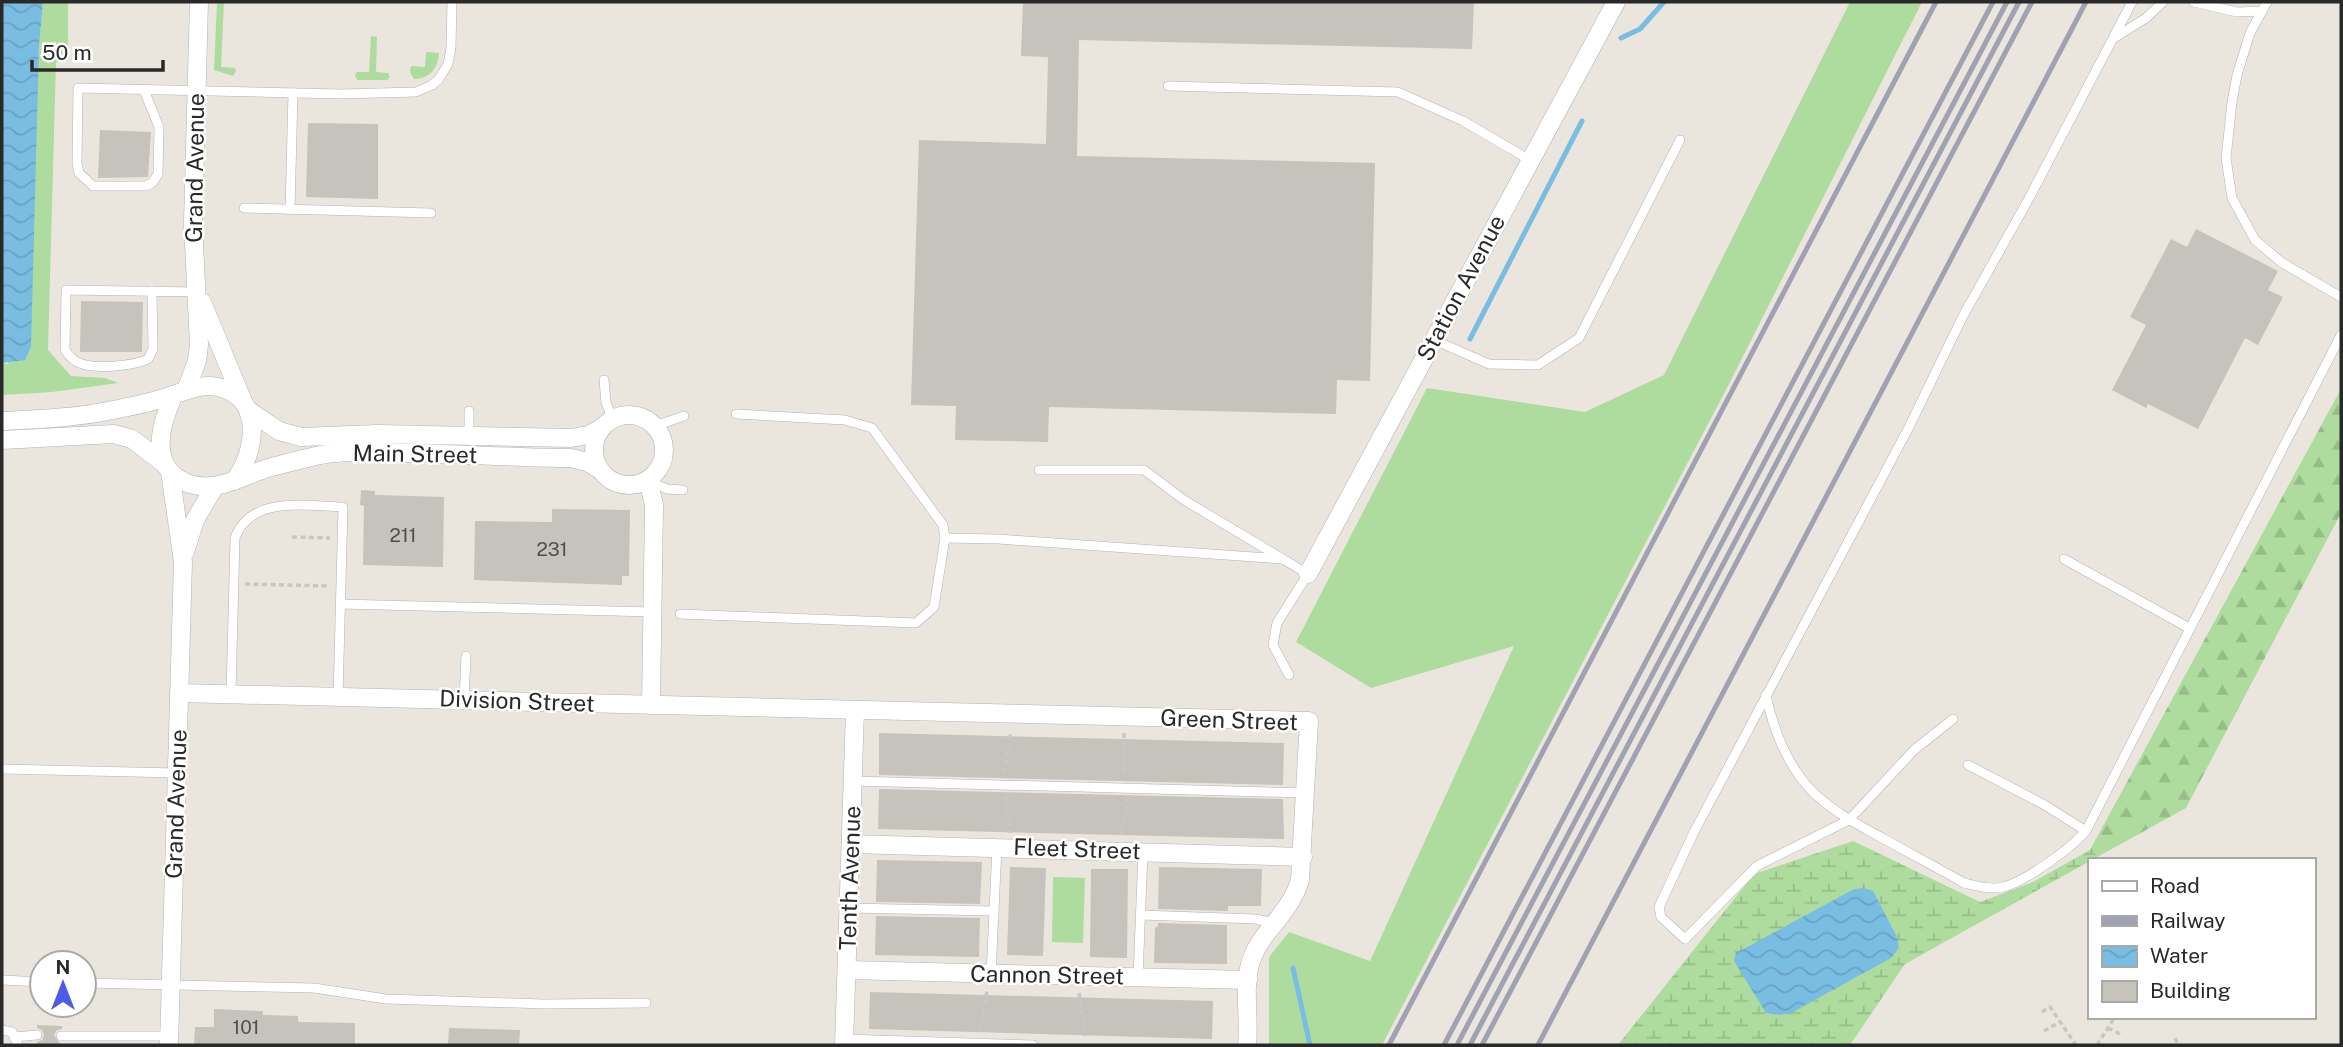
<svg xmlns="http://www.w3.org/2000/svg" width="2343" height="1047" viewBox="0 0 2343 1047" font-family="'Public Sans',sans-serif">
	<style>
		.grass { fill: #aedc9e }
		.forest { fill: url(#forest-firs) }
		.wetland { fill: url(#wetland-marsh) }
		.water { fill: url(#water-waves) }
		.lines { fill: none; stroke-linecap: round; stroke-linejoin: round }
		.stream { stroke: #79bde2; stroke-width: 5 }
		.building { fill: #c6c2bc }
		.lane-casing { stroke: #b0b2bc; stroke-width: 10 }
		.street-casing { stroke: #b0b2bc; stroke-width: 19 }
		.path { stroke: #c7c7c7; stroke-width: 3.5; stroke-dasharray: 5 3.5; stroke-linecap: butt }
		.lane { stroke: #fff; stroke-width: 9 }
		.street { stroke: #fff; stroke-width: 18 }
		.rail { stroke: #a0a1b2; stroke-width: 5 }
		.labels { text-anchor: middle; stroke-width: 5; stroke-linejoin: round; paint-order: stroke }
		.number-label { font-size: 19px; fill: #504f4e }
		.street-label { font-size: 23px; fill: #292929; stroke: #fff }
	</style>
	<defs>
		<pattern id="forest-firs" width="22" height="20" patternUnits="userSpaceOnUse" patternTransform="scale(1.75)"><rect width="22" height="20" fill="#aedc9e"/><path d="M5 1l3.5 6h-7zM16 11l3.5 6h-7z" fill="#96bd88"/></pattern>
		<pattern id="wetland-marsh" width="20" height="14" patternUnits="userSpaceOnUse" patternTransform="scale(1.75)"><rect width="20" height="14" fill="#aedc9e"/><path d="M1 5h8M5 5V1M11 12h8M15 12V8" fill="none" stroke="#96bd88"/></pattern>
		<pattern id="water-waves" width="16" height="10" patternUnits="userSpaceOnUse" patternTransform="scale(1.75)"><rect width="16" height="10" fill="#79bde2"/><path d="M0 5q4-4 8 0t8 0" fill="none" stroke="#69a2c2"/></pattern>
	</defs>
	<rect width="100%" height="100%" fill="#eae6dd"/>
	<g class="grass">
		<polygon points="43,2 68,2 68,61 56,62 48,350 71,376 105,378 118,383 52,392 2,395 2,363 8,364"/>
		<polygon points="217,2 224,2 221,67 235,68 236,71 233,76 214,70"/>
		<polygon points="1850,2 1922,2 1729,384 1382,1045 1269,1045 1269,957 1289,932 1370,961 1514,646 1371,688 1296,642 1427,388 1585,412 1664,375"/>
		<polygon points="371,36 377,37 376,72 388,73 390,77 387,80 357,80 355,75 357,72 369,72"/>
		<path d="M426,52L439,53C438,68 430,79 414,79L410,72L411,66L425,67Z"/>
		<polygon points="1053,877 1085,878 1083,943 1052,942"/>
	</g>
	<polygon class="forest" points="2341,389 2341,513 2186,808 2099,856 2090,850"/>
	<polygon class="wetland" points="1853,841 1980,902 2033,882 2090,850 2099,856 1905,964 1850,1045 1618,1045 1754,874"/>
	<g class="water">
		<polygon points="2,2 43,2 39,46 31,347 25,360 2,363"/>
		<polygon points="1864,888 1873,891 1897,937 1899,948 1891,958 1791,1013 1779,1015 1766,1013 1734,961 1736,953 1854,889"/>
	</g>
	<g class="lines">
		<g class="stream">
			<polyline points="1621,38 1640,29 1664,2"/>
			<polyline points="1470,339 1582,121"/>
			<polyline points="1293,968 1310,1045"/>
		</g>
	</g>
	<g class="building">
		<polygon points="1023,2 1474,2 1472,49 1079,40 1077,156 1375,163 1370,381 1337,380 1336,414 1049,407 1048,442 955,440 956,406 911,405 919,140 1046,144 1048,57 1021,56"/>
		<polygon points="308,123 378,124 378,199 306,197"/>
		<polygon points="100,130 151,132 148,177 98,178"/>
		<polygon points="2196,229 2278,271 2268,290 2283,297 2258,345 2245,338 2198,429 2148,404 2146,408 2112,390 2146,325 2130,317 2171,239 2187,247"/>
		<polygon points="81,301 143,302 142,352 80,352"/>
		<polygon points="361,490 375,491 375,495 444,497 443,567 363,565 364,506 360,505"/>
		<polygon points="552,509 630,510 629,576 622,576 622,585 474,580 475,521 552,522"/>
		<polygon points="879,733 1284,743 1283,785 879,775"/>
		<polygon points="879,789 1283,799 1284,839 878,829"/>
		<polygon points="877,860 982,862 980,904 876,902"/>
		<polygon points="1010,867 1046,868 1043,956 1007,955"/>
		<polygon points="1159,867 1262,869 1261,906 1228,906 1228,911 1158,909"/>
		<polygon points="1091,869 1128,869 1127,958 1090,957"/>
		<polygon points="876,916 980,918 979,957 875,955"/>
		<polygon points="1158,923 1227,925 1227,964 1154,963 1155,927 1158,927"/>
		<polygon points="870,992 1213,1001 1212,1039 869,1029"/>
		<polygon points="214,1009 263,1011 263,1015 298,1016 298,1022 355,1023 355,1045 194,1045 195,1027 214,1027"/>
		<polygon points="37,1025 62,1026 62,1029 57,1030 54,1035 61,1045 37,1045 37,1042 42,1040 44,1035 42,1030 37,1028"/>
		<polygon points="449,1028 520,1030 519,1045 448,1045"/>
	</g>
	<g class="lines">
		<defs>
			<g id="lane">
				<polyline points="2194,2 2237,12 2262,11"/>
				<polyline points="2267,2 2250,33 2237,75 2232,102 2226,158 2232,198 2255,240 2281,262 2341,297"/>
				<polyline points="2114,38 2146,18 2163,2"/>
				<polyline points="1168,86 1398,92 1463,121 1530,160"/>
				<polyline points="144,90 159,127 158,174 153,182 146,186 93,186 79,173 77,163 78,88 341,94 416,92 432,85 439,79 448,64 451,48 452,2"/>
				<polyline points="244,208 431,213"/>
				<polyline points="290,210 293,93"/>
				<path d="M152,291L153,349L148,359C133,366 98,369 82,364C74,362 69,356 65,350L66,290L198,292"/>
				<polyline points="1434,340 1489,364 1538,365 1579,338 1680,140"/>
				<polyline points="604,380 606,403 613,419"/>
				<polyline points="736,414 845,420 872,428 943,525 945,538 998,539 1282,559"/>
				<polyline points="655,426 684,416"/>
				<polyline points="469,438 469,411"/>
				<polyline points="1039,470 1144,470 1184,500 1308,574 1277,623 1273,645 1289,675"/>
				<polyline points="649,481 667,489 683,490"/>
				<polyline points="2064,559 2189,628"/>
				<polyline points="340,604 652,612"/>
				<polyline points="680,614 916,623 934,607 945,538"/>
				<path d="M231,694L235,538C251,495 307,506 343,507L338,697"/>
				<path d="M1766,695C1773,729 1788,767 1812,791C1833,812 1859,825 1884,839C1911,854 1938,868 1964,883C1977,886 1990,890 2003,887C2025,882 2071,848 2086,831L2341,335"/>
				<polyline points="464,700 466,656"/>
				<polyline points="1953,719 1914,750 1849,820 1757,866 1685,939 1661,917 1659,907 1694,832 1909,427 1963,316 2027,202 2132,2"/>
				<polyline points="1968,765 2043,804 2086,831"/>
				<polyline points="2,769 177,773"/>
				<polyline points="853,781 1305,793"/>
				<polyline points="849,908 994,911"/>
				<polyline points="1141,915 1255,919 1275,923"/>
				<polyline points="991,974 997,847"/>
				<polyline points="1138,977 1143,851"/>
				<polyline points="2,980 42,982"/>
				<polyline points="84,983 314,988 386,999 544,1004 646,1003"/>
				<polyline points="2,1030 12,1032 18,1045"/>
				<polyline points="61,1036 169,1036"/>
				<polyline points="14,1037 37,1035"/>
				<polyline points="844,1039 1033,1045"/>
			</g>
			<g id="street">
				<polyline points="202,302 242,399"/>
				<polyline points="186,390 197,361 199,345 193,223 199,2"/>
				<path d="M174,395C160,425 148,467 187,483C215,494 242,476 268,468C285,463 303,459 320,455C350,450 381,452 411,453C464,454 518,458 571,458L587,462L599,469"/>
				<polyline points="248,410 279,431 301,437 377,434 571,438 588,435 600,429"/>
				<circle cx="629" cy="450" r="35"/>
				<path d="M2,421C37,419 73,418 108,411C129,407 150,403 170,396C184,392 196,385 211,386C263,391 259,449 234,481"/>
				<polyline points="2,440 114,434 132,439 162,462"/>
				<polyline points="648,480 654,505 651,705"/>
				<polyline points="185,552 195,520 215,486"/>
				<polyline points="1308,574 1616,2"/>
				<path d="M179,693L1309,721L1300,880C1290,914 1263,929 1252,958C1242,984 1250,1018 1247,1045"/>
				<polyline points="851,844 1303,857"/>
				<polyline points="847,970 1248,980"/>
				<polyline points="169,1045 183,562 170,472"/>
				<polyline points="844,1045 855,710"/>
			</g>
		</defs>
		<use href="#lane" class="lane-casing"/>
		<use href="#street" class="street-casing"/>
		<g class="path">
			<polyline points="292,537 330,538"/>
			<polyline points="245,584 328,586"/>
			<polyline points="1124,733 1125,776"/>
			<polyline points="1004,773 1011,731"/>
			<polyline points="1006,796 1010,833"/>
			<polyline points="1124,834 1121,832 1128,799"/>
			<polyline points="1079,993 1085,1036"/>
			<polyline points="2042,1012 2050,1007 2076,1045"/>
			<polyline points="2108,1028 2120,1034"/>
			<polyline points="980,1030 987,991"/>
			<polyline points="2044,1031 2060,1022"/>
			<polyline points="2175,1038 2178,1045"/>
			<polyline points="2097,1045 2115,1017"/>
		</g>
		<use href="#lane" class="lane"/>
		<use href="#street" class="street"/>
		<g class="rail">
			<polyline points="1389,1045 1936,2"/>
			<polyline points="1444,1045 1993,2"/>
			<polyline points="1457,1045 2007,2"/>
			<polyline points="1470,1045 2019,2"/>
			<polyline points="1482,1045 2032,2"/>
			<polyline points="1538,1045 2086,2"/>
		</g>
	</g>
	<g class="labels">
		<g class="number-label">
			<text x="403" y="542">211</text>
			<text x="552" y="556">231</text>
			<text x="246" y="1034">101</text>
		</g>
		<g class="street-label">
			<text transform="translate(195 168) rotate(-89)" y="8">Grand Avenue</text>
			<text transform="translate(1461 288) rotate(-62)" y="8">Station Avenue</text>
			<text transform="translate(415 454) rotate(1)" y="8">Main Street</text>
			<text transform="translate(517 701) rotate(2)" y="8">Division Street</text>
			<text transform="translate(1229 720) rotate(2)" y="8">Green Street</text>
			<text transform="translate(176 804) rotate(-88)" y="8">Grand Avenue</text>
			<text transform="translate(1077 849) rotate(2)" y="8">Fleet Street</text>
			<text transform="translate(850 878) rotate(-88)" y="8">Tenth Avenue</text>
			<text transform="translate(1047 975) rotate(1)" y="8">Cannon Street</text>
		</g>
	</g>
	<rect width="2343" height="1047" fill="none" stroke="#292929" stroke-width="7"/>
	<rect x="2088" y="858" width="228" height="161" fill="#ffffff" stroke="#a9a9a9" stroke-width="2"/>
	<rect x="2102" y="881" width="35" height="10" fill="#ffffff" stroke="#a9a9a9" stroke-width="2"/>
	<text x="2150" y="893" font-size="21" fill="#292929">Road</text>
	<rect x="2102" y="916" width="35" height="10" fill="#a0a1b2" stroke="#a9a9a9" stroke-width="2"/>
	<text x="2150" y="928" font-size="21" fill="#292929">Railway</text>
	<rect x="2102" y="946" width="35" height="21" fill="url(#water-waves)" stroke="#a9a9a9" stroke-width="2"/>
	<text x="2150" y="963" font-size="21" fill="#292929">Water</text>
	<rect x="2102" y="981" width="35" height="21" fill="#c6c2bc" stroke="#a9a9a9" stroke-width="2"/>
	<text x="2150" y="998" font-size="21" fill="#292929">Building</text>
	<g transform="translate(63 984)"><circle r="33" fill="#ffffff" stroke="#a9a9a9" stroke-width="2"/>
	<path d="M0-5L12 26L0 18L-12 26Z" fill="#4c5be8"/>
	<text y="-10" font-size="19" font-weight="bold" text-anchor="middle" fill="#292929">N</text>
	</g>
	<path d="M32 60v10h131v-10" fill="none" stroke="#292929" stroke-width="3.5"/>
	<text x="42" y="60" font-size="21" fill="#292929" stroke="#ffffff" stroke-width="5" paint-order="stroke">50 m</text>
</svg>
